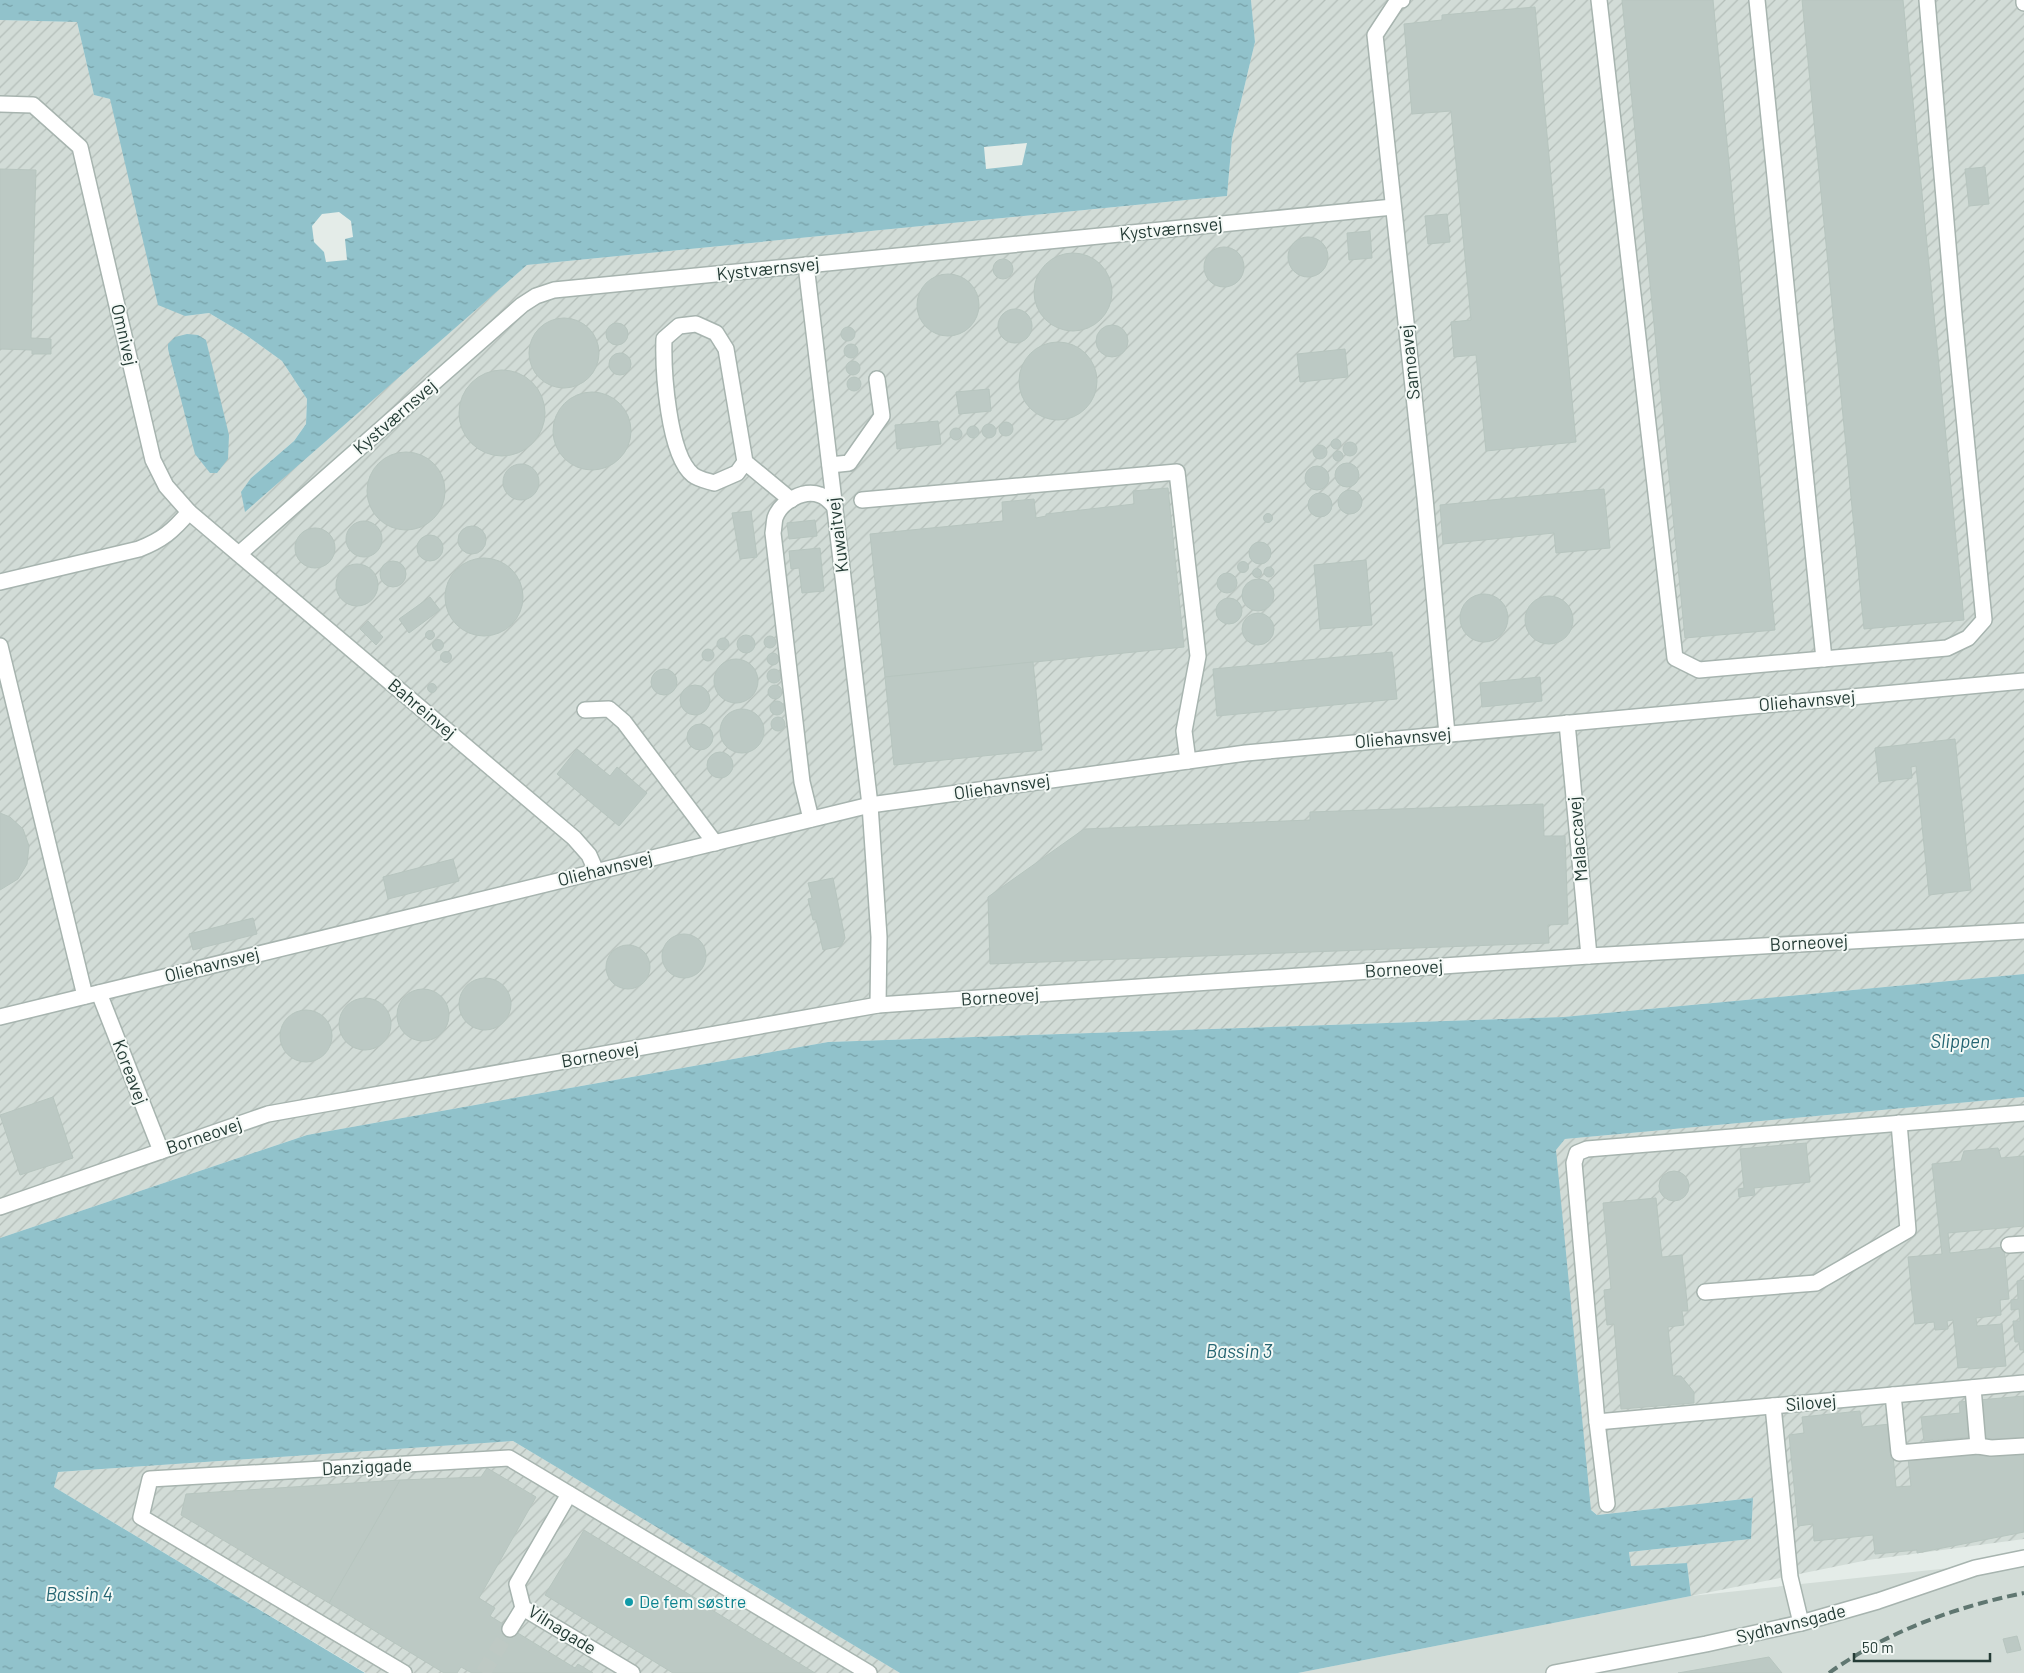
<svg xmlns="http://www.w3.org/2000/svg" width="2024" height="1673" viewBox="0 0 2024 1673" font-family="Barlow,sans-serif">
	<style>
		.built { fill: #d2dcd7 }
		.industrial { fill: url(#industrial-furrows) }
		.water { fill: url(#water-ripples); fill-rule: evenodd }
		.building { fill: #bcc9c4; stroke: #b7c5bf }
		.lines { fill: none; stroke-linecap: round; stroke-linejoin: round }
		.minor-tunnel { stroke: #bec9c4; stroke-width: 15; stroke-dasharray: 15 8; stroke-linecap: butt }
		.minor-casing { stroke: #a7b4af; stroke-width: 18 }
		.minor { stroke: #fff; stroke-width: 15 }
		.rail { stroke: #607771; stroke-width: 4; stroke-dasharray: 10 5; stroke-linecap: butt }
		.culture-dot { fill: #0f9aa8; stroke: #f4f9f6; stroke-width: 2 }
		.labels { text-anchor: middle; stroke-width: 4; stroke-linejoin: round; paint-order: stroke }
		.street-label { font-size: 18px; fill: #253c36; stroke: #f4f9f6 }
		.culture-label { font-size: 18px; fill: #0d838f; stroke: #f4f9f6; text-anchor: start }
		.water-label { font-size: 19px; font-style: italic; fill: #256572; stroke: #f4f9f6 }
	</style>
	<defs>
		<pattern id="industrial-furrows" width="10" height="10" patternUnits="userSpaceOnUse" patternTransform="scale(1.25)"><rect width="10" height="10" fill="#d2dcd7"/><path d="M-1 1l2-2M0 10L10 0M9 11l2-2" fill="none" stroke="#b4beb9"/></pattern>
		<pattern id="water-ripples" width="26" height="14" patternUnits="userSpaceOnUse" patternTransform="scale(1.25)"><rect width="26" height="14" fill="#91c2cb"/><path d="M2 4q2-2 4 0t4 0M15 11q2-2 4 0t4 0" fill="none" stroke="#769fa6"/></pattern>
	</defs>
	<rect width="100%" height="100%" fill="#e4ece8"/>
	<polygon class="built" points="2024,1560 2024,1673 1298,1673 1691,1596"/>
	<g class="industrial">
		<polygon points="1251,0 2024,0 2024,974 1563,1017 828,1042 307,1135 0,1238 0,20 77,22 94,95 110,99 185,316 209,313 246,335 282,361 307,399 306,424 294,441 251,478 245,511 527,265 1227,196 1232,139 1255,42"/>
		<polygon points="2024,1097 2024,1539 1868,1560 1691,1596 1687,1563 1631,1566 1629,1552 1751,1539 1753,1498 1597,1515 1588,1507 1555,1150 1565,1139"/>
		<polygon points="513,1441 900,1673 366,1673 54,1487 58,1472"/>
	</g>
	<g class="water">
		<path d="M0,0H1251L1255,42L1232,139L1227,196L527,265L245,512L241,492L251,478L294,441L306,424L307,399L282,361L246,335L209,313L185,316L158,305L110,99L94,95L77,22L0,20ZM1027,143L1022,165L986,169L984,147ZM339,212L351,221L353,237L345,239L347,260L326,262L324,252L314,242L312,226L322,214Z"/>
		<polygon points="187,334 198,335 206,340 229,435 228,459 217,473 210,473 195,454 168,349 168,344 175,337"/>
		<polygon points="2024,974 2024,1097 1565,1139 1556,1150 1591,1510 1597,1515 1753,1498 1751,1539 1629,1552 1631,1566 1687,1563 1691,1596 1298,1673 900,1673 513,1441 58,1472 54,1487 365,1673 0,1673 0,1238 307,1135 828,1042 1563,1017"/>
	</g>
	<g class="building">
		<polygon points="1622,0 1713,0 1775,630 1685,638"/>
		<polygon points="1802,0 1903,0 1964,620 1864,629"/>
		<polygon points="1535,7 1576,442 1486,451 1476,355 1454,357 1451,322 1471,320 1451,111 1412,114 1404,24 1442,20 1442,15"/>
		<polygon points="1985,167 1989,204 1969,206 1965,169"/>
		<polygon points="0,169 36,170 31,338 51,339 51,354 32,354 32,350 0,349"/>
		<polygon points="1447,214 1450,242 1428,244 1425,216"/>
		<polygon points="1370,231 1372,258 1349,260 1347,233"/>
		<circle cx="1308" cy="257" r="20"/>
		<circle cx="1224" cy="267" r="20"/>
		<circle cx="1073" cy="292" r="39"/>
		<circle cx="1003" cy="269" r="10"/>
		<circle cx="948" cy="305" r="31"/>
		<circle cx="1015" cy="326" r="17"/>
		<circle cx="564" cy="353" r="35"/>
		<circle cx="617" cy="334" r="11"/>
		<circle cx="1112" cy="341" r="16"/>
		<circle cx="848" cy="334" r="7"/>
		<circle cx="1058" cy="381" r="39"/>
		<circle cx="851" cy="351" r="7"/>
		<polygon points="1345,349 1348,377 1300,382 1297,354"/>
		<circle cx="620" cy="364" r="11"/>
		<circle cx="853" cy="368" r="7"/>
		<circle cx="502" cy="413" r="43"/>
		<circle cx="854" cy="384" r="7"/>
		<polygon points="989,389 991,411 959,414 956,392"/>
		<circle cx="592" cy="431" r="39"/>
		<polygon points="938,421 941,444 897,449 895,425"/>
		<circle cx="1006" cy="429" r="7"/>
		<circle cx="989" cy="431" r="7"/>
		<circle cx="973" cy="432" r="6"/>
		<circle cx="956" cy="434" r="6"/>
		<circle cx="1336" cy="444" r="5"/>
		<circle cx="1350" cy="449" r="7"/>
		<circle cx="1320" cy="452" r="7"/>
		<circle cx="1338" cy="456" r="5"/>
		<circle cx="406" cy="491" r="39"/>
		<circle cx="1347" cy="475" r="12"/>
		<circle cx="521" cy="482" r="18"/>
		<circle cx="1317" cy="478" r="12"/>
		<polygon points="1168,488 1184,647 885,677 870,534 1003,521 1002,502 1034,499 1036,518 1046,516 1046,514 1134,504 1133,491"/>
		<polygon points="1604,489 1610,548 1556,553 1554,533 1443,544 1440,505"/>
		<circle cx="1350" cy="502" r="12"/>
		<circle cx="1320" cy="505" r="12"/>
		<polygon points="751,511 757,557 740,559 732,513"/>
		<circle cx="1268" cy="518" r="4.5"/>
		<polygon points="815,520 817,536 789,539 787,523"/>
		<circle cx="364" cy="539" r="18"/>
		<circle cx="472" cy="540" r="14"/>
		<circle cx="315" cy="548" r="20"/>
		<circle cx="430" cy="548" r="13"/>
		<circle cx="1260" cy="553" r="11"/>
		<polygon points="820,548 824,591 802,593 799,568 791,569 789,551"/>
		<circle cx="484" cy="597" r="39"/>
		<polygon points="1366,560 1372,625 1320,629 1314,565"/>
		<circle cx="393" cy="574" r="13"/>
		<circle cx="1243" cy="567" r="5.5"/>
		<circle cx="357" cy="585" r="21"/>
		<circle cx="1269" cy="572" r="5"/>
		<circle cx="1257" cy="573" r="4.5"/>
		<circle cx="1227" cy="583" r="10"/>
		<circle cx="1258" cy="595" r="16"/>
		<circle cx="1484" cy="618" r="24"/>
		<circle cx="1549" cy="620" r="24"/>
		<polygon points="430,597 440,610 409,633 399,619"/>
		<circle cx="1229" cy="611" r="13"/>
		<circle cx="1258" cy="629" r="16"/>
		<polygon points="368,621 383,637 376,645 360,629"/>
		<circle cx="430" cy="635" r="4.5"/>
		<circle cx="746" cy="644" r="9"/>
		<circle cx="770" cy="642" r="6"/>
		<circle cx="723" cy="644" r="6"/>
		<circle cx="438" cy="645" r="5.5"/>
		<circle cx="708" cy="655" r="6"/>
		<circle cx="446" cy="657" r="5.5"/>
		<polygon points="1392,652 1397,699 1217,716 1213,669"/>
		<circle cx="773" cy="659" r="6"/>
		<circle cx="736" cy="681" r="22"/>
		<polygon points="1033,662 1042,750 894,765 885,677"/>
		<circle cx="774" cy="676" r="7"/>
		<circle cx="664" cy="682" r="13"/>
		<polygon points="1540,677 1542,701 1482,707 1480,683"/>
		<circle cx="432" cy="688" r="4.5"/>
		<circle cx="695" cy="700" r="15"/>
		<circle cx="775" cy="692" r="7"/>
		<circle cx="777" cy="708" r="7"/>
		<circle cx="742" cy="731" r="22"/>
		<circle cx="778" cy="724" r="7"/>
		<circle cx="700" cy="737" r="13"/>
		<polygon points="1955,739 1971,890 1929,895 1916,766 1911,767 1912,778 1879,782 1875,748"/>
		<polygon points="577,749 610,776 617,767 647,793 619,826 557,774"/>
		<circle cx="720" cy="765" r="13"/>
		<polygon points="1543,804 1544,836 1565,836 1568,924 1548,925 1549,943 990,964 988,897 1084,829 1310,820 1310,812"/>
		<polygon points="0,813 10,817 23,829 29,846 27,864 18,879 0,890"/>
		<polygon points="453,859 459,881 388,899 383,877"/>
		<polygon points="833,878 845,938 841,946 823,950 816,920 813,920 808,899 812,898 808,883"/>
		<polygon points="253,918 257,934 193,950 189,934"/>
		<circle cx="684" cy="956" r="22"/>
		<circle cx="628" cy="967" r="22"/>
		<circle cx="485" cy="1004" r="26"/>
		<circle cx="423" cy="1015" r="26"/>
		<circle cx="365" cy="1024" r="26"/>
		<circle cx="306" cy="1036" r="26"/>
		<polygon points="53,1097 73,1158 20,1175 0,1115"/>
		<polygon points="1806,1143 1810,1182 1754,1188 1755,1195 1739,1197 1738,1189 1744,1188 1740,1149"/>
		<polygon points="1998,1148 2001,1158 2024,1156 2024,1226 1948,1233 1950,1253 2004,1247 2009,1299 2000,1300 2001,1315 1976,1318 1977,1326 2002,1324 2006,1366 1969,1369 1969,1367 1958,1368 1953,1320 1947,1321 1948,1329 1935,1330 1934,1322 1915,1324 1908,1257 1942,1254 1932,1164 1961,1161 1964,1151"/>
		<circle cx="1674" cy="1186" r="15"/>
		<polygon points="1656,1198 1662,1257 1682,1255 1688,1311 1682,1311 1684,1325 1668,1327 1673,1376 1681,1376 1694,1392 1694,1403 1621,1409 1614,1324 1607,1325 1604,1290 1611,1289 1603,1203"/>
		<polygon points="2024,1280 2024,1353 2024,1350 2020,1350 2019,1342 2015,1342 2013,1321 2020,1321 2019,1309 2011,1310 2011,1300 2018,1299 2017,1281"/>
		<polygon points="2024,1396 2024,1441 1983,1444 1979,1400"/>
		<polygon points="1970,1401 1973,1437 1938,1440 1939,1455 1980,1451 1981,1454 2024,1450 2024,1532 1917,1553 1917,1550 1875,1554 1873,1535 1814,1541 1813,1524 1798,1526 1789,1435 1804,1433 1802,1417 1860,1411 1862,1427 1890,1424 1896,1487 1911,1486 1908,1458 1934,1456 1933,1440 1924,1441 1921,1417 1960,1413 1959,1402"/>
		<polygon points="487,1468 536,1497 479,1598 495,1608 490,1616 575,1668 578,1664 593,1673 472,1673 461,1667 457,1673 444,1673 329,1603 400,1480 481,1477"/>
		<polygon points="400,1480 329,1603 181,1515 186,1494"/>
		<polygon points="584,1530 713,1609 712,1610 815,1673 673,1673 545,1595"/>
		<polygon points="2017,1636 2021,1650 2007,1653 2003,1639"/>
		<polygon points="1769,1657 1782,1673 1678,1673"/>
	</g>
	<g class="lines">
		<polyline class="minor-tunnel" points="483,1673 510,1629"/>
		<defs>
			<g id="minor">
				<polyline points="1402,0 1398,0 1375,35 1425,498 1447,734"/>
				<polyline points="1599,0 1675,658 1699,670 1947,648 1968,638 1984,620 1954,315 1927,0"/>
				<polyline points="1757,0 1824,659"/>
				<polyline points="2024,0 2024,3"/>
				<polyline points="0,104 33,105 80,147 153,460 166,486 189,512 574,838 589,855 596,871"/>
				<polyline points="806,265 870,805 879,937 878,1005"/>
				<path d="M745,462L737,473L714,483C708,481 698,479 693,475C668,455 663,370 664,339L679,326L696,324L716,333L726,349L745,462L791,500"/>
				<polyline points="830,465 849,463 882,416 877,379"/>
				<polyline points="862,500 1177,472 1198,656 1184,731 1188,761"/>
				<polyline points="239,554 522,305 536,296 554,290 1393,207"/>
				<path d="M0,582L139,549C162,540 173,531 189,512"/>
				<polyline points="0,646 85,996"/>
				<polyline points="585,710 609,709 624,722 715,843"/>
				<polyline points="1567,723 1589,956"/>
				<path d="M811,819L802,782L773,533C774,528 774,522 775,518C781,501 804,489 820,495C827,497 831,503 835,507"/>
				<polyline points="99,993 161,1151"/>
				<polyline points="0,1017 870,805 1246,753 2024,681"/>
				<polyline points="0,1207 268,1114 878,1005 1589,956 2024,931"/>
				<polyline points="2009,1245 2024,1244"/>
				<polyline points="1705,1292 1816,1283 1908,1230 1899,1123"/>
				<polyline points="1973,1388 1978,1446"/>
				<polyline points="1893,1395 1899,1453 1978,1446 1991,1448 2024,1446"/>
				<polyline points="1773,1406 1790,1577 1801,1623"/>
				<polyline points="1597,1422 2024,1383"/>
				<polyline points="569,1494 517,1584 523,1608 632,1673"/>
				<polyline points="1607,1504 1597,1422 1574,1163 1577,1153 1587,1149 2024,1113"/>
				<polyline points="510,1629 523,1608"/>
				<polyline points="404,1673 141,1517 150,1479 509,1458 869,1673"/>
				<polyline points="1554,1673 1706,1644 1801,1623 1878,1601 1975,1568 2024,1558"/>
			</g>
		</defs>
		<use href="#minor" class="minor-casing"/>
		<use href="#minor" class="minor"/>
		<path class="rail" d="M1829,1673C1886,1632 1955,1607 2024,1593"/>
	</g>
	<circle class="culture-dot" cx="629" cy="1602" r="5"/>
	<g class="labels">
		<g class="street-label">
			<text transform="translate(1171 229) rotate(-6)" y="6">Kystværnsvej</text>
			<text transform="translate(768 269) rotate(-6)" y="6">Kystværnsvej</text>
			<text transform="translate(124 335) rotate(77)" y="6">Omnivej</text>
			<text transform="translate(1410 362) rotate(-96)" y="6">Samoavej</text>
			<text transform="translate(395 417) rotate(-41)" y="6">Kystværnsvej</text>
			<text transform="translate(838 535) rotate(-97)" y="6">Kuwaitvej</text>
			<text transform="translate(1807 701) rotate(-5)" y="6">Oliehavnsvej</text>
			<text transform="translate(422 709) rotate(40)" y="6">Bahreinvej</text>
			<text transform="translate(1403 738) rotate(-5)" y="6">Oliehavnsvej</text>
			<text transform="translate(1002 787) rotate(-8)" y="6">Oliehavnsvej</text>
			<text transform="translate(1578 839) rotate(-95)" y="6">Malaccavej</text>
			<text transform="translate(605 869) rotate(-14)" y="6">Oliehavnsvej</text>
			<text transform="translate(1809 943) rotate(-3)" y="6">Borneovej</text>
			<text transform="translate(212 965) rotate(-14)" y="6">Oliehavnsvej</text>
			<text transform="translate(1404 969) rotate(-4)" y="6">Borneovej</text>
			<text transform="translate(1000 997) rotate(-4)" y="6">Borneovej</text>
			<text transform="translate(600 1055) rotate(-10)" y="6">Borneovej</text>
			<text transform="translate(130 1072) rotate(69)" y="6">Koreavej</text>
			<text transform="translate(204 1136) rotate(-19)" y="6">Borneovej</text>
			<text transform="translate(1811 1403) rotate(-5)" y="6">Silovej</text>
			<text transform="translate(367 1467) rotate(-3)" y="6">Danziggade</text>
			<text transform="translate(1791 1624) rotate(-14)" y="6">Sydhavnsgade</text>
			<text transform="translate(562 1630) rotate(32)" y="6">Vilnagade</text>
		</g>
		<g class="culture-label">
			<text x="639" y="1608">De fem søstre</text>
		</g>
		<g class="water-label">
			<text x="1960" y="1048">Slippen</text>
			<text x="1239" y="1358">Bassin 3</text>
			<text x="79" y="1601">Bassin 4</text>
		</g>
	</g>
	<path d="M1854 1653v8h136v-8" fill="none" stroke="#253c36" stroke-width="2.5"/>
	<text x="1862" y="1653" font-size="15" fill="#253c36" stroke="#f4f9f6" stroke-width="4" paint-order="stroke">50 m</text>
</svg>
